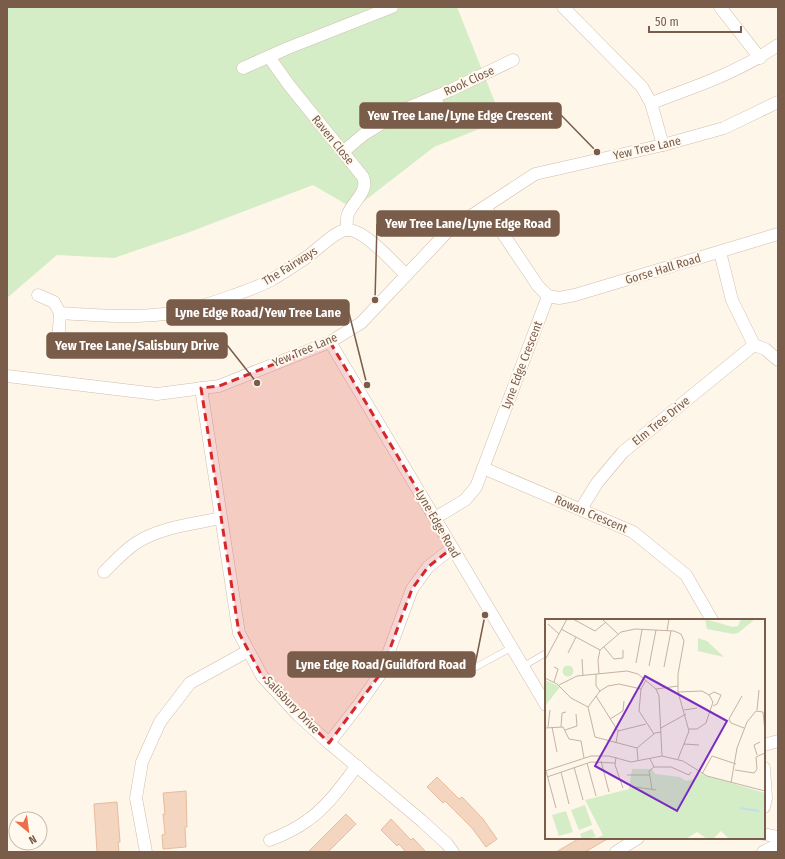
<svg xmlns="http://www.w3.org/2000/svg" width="785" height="859" viewBox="0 0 785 859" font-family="'Fira Sans Condensed',sans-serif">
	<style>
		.green { fill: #d5edc6 }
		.building { fill: #f4d5bf; stroke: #e8bb9f }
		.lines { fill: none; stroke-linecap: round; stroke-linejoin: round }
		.lane-casing { stroke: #d1bead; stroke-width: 7 }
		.street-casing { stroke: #d1bead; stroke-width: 13 }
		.lane { stroke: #fff; stroke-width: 6 }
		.street { stroke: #fff; stroke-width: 12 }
		.marked { fill: #d62828; fill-opacity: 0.2; stroke: #d62828; stroke-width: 3; stroke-dasharray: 8 5; stroke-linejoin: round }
		.labels { text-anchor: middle; stroke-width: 4; stroke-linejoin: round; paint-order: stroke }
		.street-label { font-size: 12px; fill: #7a5c4a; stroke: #fff9f0 }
		.inset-river { fill: none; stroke: #bce2e9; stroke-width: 2 }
		.inset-road { fill: none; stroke: #c5b3a4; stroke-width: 1 }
		.view { fill: #7b2cbf; fill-opacity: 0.15; stroke: #7b2cbf; stroke-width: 2 }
		.inset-edge { fill: none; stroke: #7a5c4a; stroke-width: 2 }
		.leader { fill: none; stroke: #7a5c4a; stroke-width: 1.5 }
		.callout-dot { fill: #7a5c4a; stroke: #fff9f0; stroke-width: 1.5 }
		.callout { fill: #7a5c4a; stroke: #7a5c4a; stroke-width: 1.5 }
		.callout-label { font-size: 13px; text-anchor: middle; font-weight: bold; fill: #fff }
	</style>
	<rect width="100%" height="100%" fill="#fdf6e9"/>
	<polygon class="green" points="7,7 457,7 502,120 434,147 354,209 313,185 187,233 114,258 57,255 7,298"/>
	<g class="building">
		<polygon points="437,777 459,799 462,797 483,819 497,839 486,847 472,828 445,801 443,803 427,787"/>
		<polygon points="186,791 187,827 185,827 186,847 163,849 162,835 165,834 163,814 165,814 163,793"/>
		<polygon points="117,802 120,842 118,842 119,852 97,852 94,804"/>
		<polygon points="346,814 356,824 328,852 308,852"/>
		<polygon points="391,819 411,840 413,838 426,852 406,852 399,844 397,846 381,830"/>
		<polygon points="580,838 609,838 585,852 556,852"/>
	</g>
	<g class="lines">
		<defs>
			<g id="lane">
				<polyline points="522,667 546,653"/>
				<polyline points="465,673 511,648"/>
			</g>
			<g id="street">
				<polyline points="563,7 642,87 651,103 663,145"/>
				<polyline points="720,7 760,58"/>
				<path d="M269,57L289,85L363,177C369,192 353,201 348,214C346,219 347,224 347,230"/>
				<polyline points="243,68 288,48 392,7"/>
				<polyline points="434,97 447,121"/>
				<path d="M651,103C695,87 739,72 778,45"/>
				<polyline points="343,152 363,135 405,109 451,90 513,60"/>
				<polyline points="720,252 732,300 754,345 765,349 778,360"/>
				<polyline points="38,295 54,302 60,313"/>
				<polyline points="548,296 559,298 575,295 778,234"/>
				<polyline points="330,342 546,705"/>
				<path d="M58,344L60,313C94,315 130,318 164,314C187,311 210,304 232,296C245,291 259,287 271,280C283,273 295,265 307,257C317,250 336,230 347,230C363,228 395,264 406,275"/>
				<polyline points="7,376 157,394 219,386 330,342 361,323 448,231 535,174 663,145 724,128 778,102"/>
				<polyline points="201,388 239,633 262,676 298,715 329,743 422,821 447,844 453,852"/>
				<polyline points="483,468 633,532 686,575 712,620"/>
				<polyline points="581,509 597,483 623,452 754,345"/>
				<polyline points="435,518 465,500 476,487 548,296 538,286 485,207"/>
				<path d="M104,572C114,562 124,551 136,543C160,527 193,524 221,518"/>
				<polyline points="329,743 360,703 381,673 412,589 428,567 452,548"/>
				<polyline points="764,745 778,741"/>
				<polyline points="764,768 766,798 764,807"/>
				<polyline points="764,834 778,837"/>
				<path d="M270,840C283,835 296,829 308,820C328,806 342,785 357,766"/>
				<polyline points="146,852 136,798 142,762 160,722 190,683 248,651"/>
				<polyline points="616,852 638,838"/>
				<polyline points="763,852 778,844"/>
			</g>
		</defs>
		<use href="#lane" class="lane-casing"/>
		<use href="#street" class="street-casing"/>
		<use href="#lane" class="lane"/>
		<use href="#street" class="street"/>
	</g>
	<path class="marked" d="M330,342L452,548L428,567L412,589L381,673L329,743L262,676L239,633L201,388L219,386Z"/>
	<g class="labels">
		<g class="street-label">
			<text transform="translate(469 81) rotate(-25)" y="4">Rook Close</text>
			<text transform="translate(333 140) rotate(51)" y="4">Raven Close</text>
			<text transform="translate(647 148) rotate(-13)" y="4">Yew Tree Lane</text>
			<text transform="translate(290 266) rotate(-32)" y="4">The Fairways</text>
			<text transform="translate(663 269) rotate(-17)" y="4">Gorse Hall Road</text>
			<text transform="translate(305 350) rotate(-23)" y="4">Yew Tree Lane</text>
			<text transform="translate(522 365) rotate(-69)" y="4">Lyne Edge Crescent</text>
			<text transform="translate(661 421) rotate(-39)" y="4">Elm Tree Drive</text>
			<text transform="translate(591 514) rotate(23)" y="4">Rowan Crescent</text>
			<text transform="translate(438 524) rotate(60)" y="4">Lyne Edge Road</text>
			<text transform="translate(292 705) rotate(46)" y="4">Salisbury Drive</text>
		</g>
	</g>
	<g transform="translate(545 619)">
		<rect width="220" height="220" fill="#fdf6e9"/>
		<path d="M160,0L188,8L193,7L196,0L209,1L193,14L188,15L162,10ZM153,19L162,22L179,38L153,32ZM17.5 52a5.5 5.5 0 1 1 11 0a5.5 5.5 0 1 1-11 0ZM0,61L15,68L0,87ZM87,150H107L110,155L135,158L141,162L149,160L153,154L220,174V220H184L176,212L168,220H162L152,213L141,220H50L58,216L40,181L84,170ZM40,186L47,206L34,211L26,191ZM21,192L28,213L14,217L7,196ZM47,210L51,218L37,220L35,215Z" fill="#d5edc6"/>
		<path class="inset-river" d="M195,189L214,192"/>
		<path class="inset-road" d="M28,0L50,12L61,3M57,0L73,15M3,5L14,15M16,10L55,31M122,12L124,0M59,28L69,40L78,39V31M23,34L31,18M37,40L38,57M0,41L22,0M91,44L97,11M104,47L111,11M9,48L13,50L9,63M119,48L126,12M51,55V67L55,72M54,55L53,41L55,31L76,13L90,10L129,12L136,15L139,22L133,55V73L144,112L133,140M0,59L12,65L26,79L43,88L50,118L92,129M101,61L96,70L94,92L109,115M14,66L32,57L82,52L93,55L111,70L114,77L117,137M111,70L133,67M133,73L157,72L164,76L168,83L161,104L152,110H144M164,76L169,73L176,76L172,85L168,87M51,77L73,112L71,124M197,77L184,100L186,104L199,109M43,88L55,72L63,67L74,65L96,70M139,91L152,89M212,91L214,71M218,93L220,112M65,100L78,92L79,82M3,108L5,91M7,108L12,133M16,108L17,94L21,93M0,109L18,108L24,120L36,122L39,139M116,109L141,95M20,111L32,107L31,95M73,112L101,105M139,125L154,126M212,136L209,126L215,123M71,138L70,146L78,169M105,140L109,148H126L144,156L146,153M56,142L64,173M93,142L92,129L110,114L116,113M42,144L51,177M29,148L38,181M190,151L209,154L212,150L211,138L220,134M0,152L46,137H64L86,143L117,137L138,142L162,157L220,172M1,152L11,189M16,153L24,185M157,155L167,137L191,145M82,156H105M2,158L46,143L70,144M186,164L192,129L202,103L211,92L218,93M91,168L111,171M107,170L104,152L109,148"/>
		<path class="view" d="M100,57L182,102L132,192L50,147Z"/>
		<rect width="220" height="220" class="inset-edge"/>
	</g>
	<path class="leader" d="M597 152L561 115M375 300L377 224M367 385L349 313M257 383L227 345M485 615L475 665"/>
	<g class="callout-dot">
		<circle cx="597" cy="152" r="4"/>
		<circle cx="375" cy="300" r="4"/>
		<circle cx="367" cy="385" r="4"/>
		<circle cx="257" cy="383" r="4"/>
		<circle cx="485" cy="615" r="4"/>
	</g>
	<g class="callout">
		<rect x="360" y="103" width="201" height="25" rx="4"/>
		<rect x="377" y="211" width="182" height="25" rx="4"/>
		<rect x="167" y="300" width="182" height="25" rx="4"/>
		<rect x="47" y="333" width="180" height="25" rx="4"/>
		<rect x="288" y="652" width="187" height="25" rx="4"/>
	</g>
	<g class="callout-label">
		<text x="460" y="120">Yew Tree Lane/Lyne Edge Crescent</text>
		<text x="468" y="228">Yew Tree Lane/Lyne Edge Road</text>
		<text x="258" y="317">Lyne Edge Road/Yew Tree Lane</text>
		<text x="137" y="350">Yew Tree Lane/Salisbury Drive</text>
		<text x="381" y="669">Lyne Edge Road/Guildford Road</text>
	</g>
	<rect width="785" height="859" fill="none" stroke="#7a5c4a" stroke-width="16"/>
	<g transform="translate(28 831) rotate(151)"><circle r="19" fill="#fff9f0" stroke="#cabaae"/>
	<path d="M0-3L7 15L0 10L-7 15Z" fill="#ec6f49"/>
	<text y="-6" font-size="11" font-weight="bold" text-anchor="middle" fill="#7a5c4a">N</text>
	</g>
	<path d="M649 26v6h92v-6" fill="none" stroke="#7a5c4a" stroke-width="2"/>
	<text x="655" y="26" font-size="12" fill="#7a5c4a" stroke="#fff9f0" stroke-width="3" paint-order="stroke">50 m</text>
</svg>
